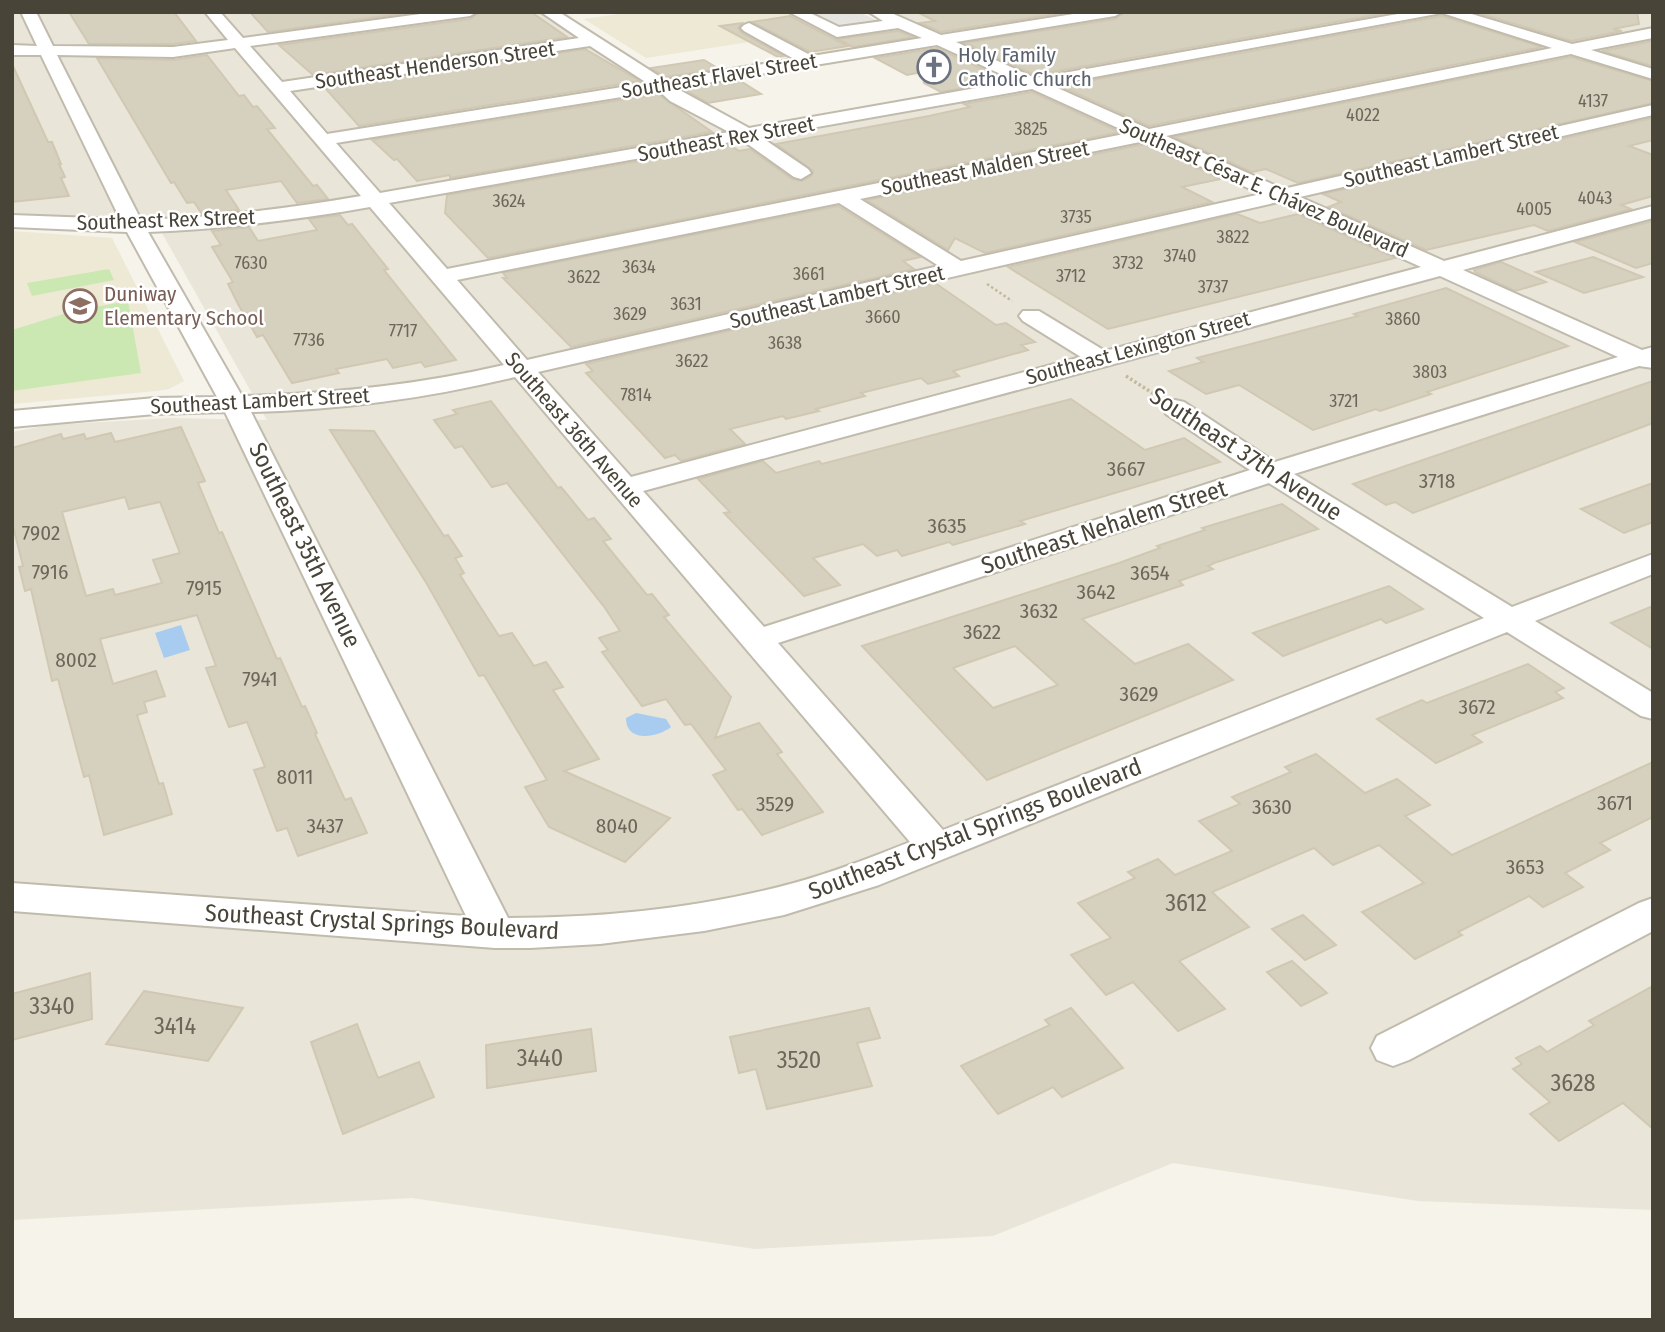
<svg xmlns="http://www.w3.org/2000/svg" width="1665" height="1332" viewBox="0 0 1665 1332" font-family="'Fira Sans Condensed',sans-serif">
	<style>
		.residential { fill: #e9e5d8 }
		.education { fill: #eee9d4 }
		.green { fill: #cbe8b3 }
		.parking { fill: #e6e5e1 }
		.water { fill: #a8ccf0 }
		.building { fill: #d6d0bf; stroke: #d1c8b3; stroke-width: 2; fill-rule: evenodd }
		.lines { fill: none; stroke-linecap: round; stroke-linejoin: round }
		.minor-casing { stroke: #c0bbac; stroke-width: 4 }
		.path-far1 { stroke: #c2b99e; stroke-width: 2.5; stroke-dasharray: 2.5 2.5; stroke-linecap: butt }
		.path { stroke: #c2b99e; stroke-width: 3.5; stroke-dasharray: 2.5 2.5; stroke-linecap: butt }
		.minor { fill: #fff; fill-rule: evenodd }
		.labels { text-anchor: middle; stroke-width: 5; stroke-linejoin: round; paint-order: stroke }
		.far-number-label { font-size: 18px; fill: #6c675a }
		.far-worship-label { font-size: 21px; fill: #5b616d; stroke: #fff; text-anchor: start }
		.far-street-label { font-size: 21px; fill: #494438; stroke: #fff }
		.far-education-label { font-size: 21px; fill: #785e54; stroke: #fff; text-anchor: start }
		.number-label { font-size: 21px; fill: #6c675a }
		.street-label { font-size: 24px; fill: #494438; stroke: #fff }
		.near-number-label { font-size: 24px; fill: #6c675a }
	</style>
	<rect width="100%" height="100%" fill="#f5f3ea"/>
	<polygon class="residential" points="12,12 538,12 744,142 1050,86 887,12 1653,12 1653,1210 1418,1201 1173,1163 993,1236 755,1249 412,1198 12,1220 12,432 49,425 171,418 267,420 153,217 95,219 12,213"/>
	<g class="education">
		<polygon points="633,12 858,12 915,39 803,57 769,39 646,58 584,19"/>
		<polygon points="12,231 112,238 184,381 169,389 157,391 12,404"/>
	</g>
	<g class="green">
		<polygon points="109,269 114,280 32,296 27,283"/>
		<polygon points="128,301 141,373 12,391 12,330 73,311"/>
	</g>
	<polygon class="parking" points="859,12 888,26 833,34 790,13"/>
	<g class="water">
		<polygon points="181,625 190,650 164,658 155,633"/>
		<path d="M636,713L666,719L671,727C657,738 626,743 626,718Z"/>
	</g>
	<g class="building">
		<polygon points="69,12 174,12 196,41 173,44 89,44"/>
		<polygon points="250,12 414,12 268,32"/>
		<polygon points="480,12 531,12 567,37 313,75 279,45 470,19"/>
		<polygon points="917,12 1068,12 941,32 920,23 935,21"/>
		<polygon points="1125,12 1392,12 1035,75 965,43 1115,19"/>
		<polygon points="1475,12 1637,12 1639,24 1613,29 1622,31 1572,41"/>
		<polygon points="790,16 848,46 810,52 752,22"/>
		<polygon points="1442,16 1542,47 1149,126 1060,86"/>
		<polygon points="742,23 738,28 742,33 784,56 778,57 720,26"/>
		<polygon points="898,31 913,37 853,47 838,39"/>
		<polygon points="1653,41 1653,66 1602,51"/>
		<polygon points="937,48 1007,80 941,92 924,83 922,72 907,75 875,58"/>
		<polygon points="585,49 640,81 359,126 325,88"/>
		<polygon points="207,55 239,96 244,95 253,107 257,106 275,128 267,129 313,186 317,185 328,199 297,203 281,181 226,190 239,210 202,214 194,202 187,203 174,182 171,183 97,58 173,60"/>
		<polygon points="1571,57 1653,81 1653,103 1298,183 1266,169 1252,172 1174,137"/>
		<polygon points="704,60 719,69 666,77 651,68"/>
		<polygon points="12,64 48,142 52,142 61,164 59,164 65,177 61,178 69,196 12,202"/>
		<polygon points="739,80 761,94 708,103 684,89"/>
		<polygon points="1032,92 1120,132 488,258 445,213 447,195 730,145 739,151 750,149 792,179 802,181 812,175 813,171 776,144 929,116 970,107 964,104"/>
		<polygon points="658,94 712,132 450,178 450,175 417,181 397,159 394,160 372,140"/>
		<polygon points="1653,118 1653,140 1629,146 1653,155 1653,196 1621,205 1631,209 1548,231 1534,225 1426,250 1328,207 1341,202 1323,194"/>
		<polygon points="1145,144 1221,179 1182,187 1212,202 985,253 955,238 948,250 867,200"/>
		<polygon points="838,206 920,257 903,261 914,269 571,347 503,278 507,278 503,273"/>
		<polygon points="1237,214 1260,223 1298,214 1395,258 1108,329 1008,267"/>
		<polygon points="340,215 348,225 352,224 388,269 384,270 456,360 425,367 421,362 393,368 387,359 336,369 339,373 292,383 263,335 257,337 238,304 228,284 233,282 212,247 221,245 212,231 249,227 258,241 317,230 309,219"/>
		<polygon points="1653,221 1653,263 1636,268 1575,242"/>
		<polygon points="1593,257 1643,277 1584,293 1536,272"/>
		<polygon points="1501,262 1546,282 1515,291 1475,272 1474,270"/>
		<polygon points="935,283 996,325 1006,323 1035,342 1021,345 1028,350 953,371 959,376 928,384 921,378 861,393 865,396 816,409 819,411 786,419 783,416 730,429 745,444 681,461 675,455 665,458 586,373 593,371 586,364"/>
		<polygon points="1446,288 1568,346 1427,392 1431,394 1380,411 1376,409 1313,430 1239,385 1206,394 1169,371 1203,362 1197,358 1358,316 1354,314"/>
		<polygon points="1653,381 1653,423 1413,513 1395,502 1386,505 1353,484"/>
		<polygon points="1071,399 1145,450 1184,438 1220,462 1020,521 1025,524 953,545 949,542 902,556 897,550 877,556 863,544 813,558 840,585 804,596 724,513 730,512 698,479 763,461 776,473 819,461 822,464"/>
		<polygon points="491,401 558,488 561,487 588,520 594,518 611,539 603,541 647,595 652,594 669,615 664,617 731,697 715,738 759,723 782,752 777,754 823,812 762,835 742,809 738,810 713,775 726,770 691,724 685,725 666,699 642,706 602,652 608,650 599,638 620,631 605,608 507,483 492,487 462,446 455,448 434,420 457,414 453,410"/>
		<path d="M181,427L205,481L198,483L219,533L222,532L277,659L280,658L302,707L305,706L317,733L315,734L345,800L351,798L367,833L298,856L287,828L277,831L254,770L265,767L247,722L229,727L206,668L216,666L197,615L100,639L113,684L156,671L165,696L144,702L147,712L137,715L159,784L163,783L172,814L104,835L89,775L84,777L58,679L52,681L31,589L25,591L19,567L23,566L12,522V448L61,434L63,439L84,434L86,439L111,433L115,442ZM125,497L129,509L160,502L180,553L153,560L162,583L115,595L113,589L86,596L62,512Z"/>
		<polygon points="330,430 374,431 444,536 448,535 462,556 455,558 464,573 460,575 499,636 512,633 534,666 546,662 563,687 553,690 599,759 564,771 670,818 625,862 549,827 525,787 547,780 484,675 479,676 427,584"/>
		<polygon points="1653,483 1653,522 1624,533 1581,509"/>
		<path d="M1282,504L1318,529L1214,563L1208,566L1213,569L1179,581L1183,585L1082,619L1135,664L1188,644L1233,680L987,780L862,646L1119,563L1160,548L1157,546L1205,530L1202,528ZM1015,646L1058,685L993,708L953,668Z"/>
		<polygon points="1389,586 1423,609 1386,623 1381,619 1283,656 1253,633"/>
		<polygon points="1653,606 1653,649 1611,623"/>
		<polygon points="1528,664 1564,688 1555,692 1563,698 1472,735 1482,742 1436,763 1377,719 1422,700 1427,703"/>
		<polygon points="1316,754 1365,793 1397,779 1430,805 1405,816 1452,855 1653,762 1653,817 1600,843 1610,850 1565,873 1583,887 1543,907 1529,896 1458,932 1462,935 1415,959 1362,912 1424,883 1379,845 1333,865 1314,848 1212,892 1249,927 1179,961 1225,1009 1178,1031 1133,982 1106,995 1071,955 1111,938 1078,903 1135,878 1128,872 1158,859 1175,875 1232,851 1199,821 1240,804 1232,797 1291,772 1285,767"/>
		<polygon points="1303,915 1336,945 1305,960 1272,929"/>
		<polygon points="1292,961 1327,993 1301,1006 1267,972"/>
		<polygon points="90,973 92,1019 12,1040 12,994"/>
		<polygon points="1653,986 1653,1129 1623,1103 1559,1141 1530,1114 1550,1102 1513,1069 1522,1064 1516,1058 1540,1046 1547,1052 1594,1025 1589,1021"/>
		<polygon points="144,991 243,1008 208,1061 106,1044"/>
		<polygon points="869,1008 880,1038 857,1043 872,1086 767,1109 756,1069 739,1073 730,1037"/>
		<polygon points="1071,1008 1123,1068 1062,1097 1053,1087 998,1114 961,1066 1050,1025 1045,1020"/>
		<polygon points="357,1024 378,1078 419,1062 434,1097 343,1134 311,1042"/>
		<polygon points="591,1029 596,1071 487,1088 486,1045"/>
	</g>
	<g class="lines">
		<defs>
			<g id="minor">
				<path d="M21,12H36L53,46L173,47L228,40L205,12H220L243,38L435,12H477L470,16L250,46L282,82L579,38L541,12H559L665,80L794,59L744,31L741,28L744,25L749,23L812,56L922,38L898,28L837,37L789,12H808L839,27L883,21L869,12H889L941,35L1086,12H1122L1115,16L956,42L1035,78L1409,12H1465L1572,44L1653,28V38L1591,50L1653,69V79L1571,54L1166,136L1283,189L1653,105V115L1300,197L1444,261L1653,206V218L1463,270L1642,350L1653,347V368L1639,366L1294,474L1512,607L1653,554V574L1535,621L1653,693V719L1641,716L1507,632L879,885L784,915L704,931L600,944L530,948H495L12,911V883L466,916L225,412L155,414L12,427V411L155,398L217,397L127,232L12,227V215L120,219L41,55H12V45L37,46ZM1442,13L1552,48L1149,129L1051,85ZM937,45L1016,81L749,128L676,88ZM590,46L647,83L327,134L290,91ZM235,48L361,196C288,209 215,217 141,220L57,55L173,57ZM1032,89L1129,133L447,269L389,203L742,140L794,177L801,179L811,173L808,169L761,137ZM659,91L670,101L729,132L380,193L336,143ZM1145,141L1261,194L961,261L860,199ZM1278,202L1421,267L1105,351L1039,311H1023L1019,316L1023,321L1081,357L631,477L538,372ZM839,203L939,266L527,360L457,280ZM370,207L504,365C418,385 331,394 242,396L148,232C222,229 297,220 370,207ZM1440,276L1618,357L1275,462L1184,402L1175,400L1166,402L1162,408L1166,414L1250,470L764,627L643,491ZM515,377L910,842C872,857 834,872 794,883C702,908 604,918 508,918L251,412C340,410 428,398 515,377ZM1269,483L1484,618L943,830L778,643Z"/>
				<polygon points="1653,898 1653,931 1409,1060 1393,1066 1377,1060 1371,1048 1377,1036 1639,903"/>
			</g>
		</defs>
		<use href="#minor" class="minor-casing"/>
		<polyline class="path-far1" points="987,284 1012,301"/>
		<polyline class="path" points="1126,376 1154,394"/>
		<use href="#minor" class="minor"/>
	</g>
	<defs>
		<symbol id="church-ring" viewBox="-11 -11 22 22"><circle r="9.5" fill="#fff" stroke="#6b7280" stroke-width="1.5"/><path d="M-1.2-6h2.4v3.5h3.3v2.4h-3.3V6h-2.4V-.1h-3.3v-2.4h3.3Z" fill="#6b7280"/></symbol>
		<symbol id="school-ring" viewBox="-11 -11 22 22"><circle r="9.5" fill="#fff" stroke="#8d6e63" stroke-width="1.5"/><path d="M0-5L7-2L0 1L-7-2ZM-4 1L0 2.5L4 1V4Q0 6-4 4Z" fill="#8d6e63"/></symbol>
	</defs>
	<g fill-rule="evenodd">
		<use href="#church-ring" x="915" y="48" width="38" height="38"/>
		<use href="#school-ring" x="61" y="287" width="38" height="38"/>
	</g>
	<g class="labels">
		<g class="far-number-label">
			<text x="1593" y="107">4137</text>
			<text x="1363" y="121">4022</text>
			<text x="1031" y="135">3825</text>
			<text x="1595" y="204">4043</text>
			<text x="509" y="207">3624</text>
			<text x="1534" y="215">4005</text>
			<text x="1076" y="223">3735</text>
			<text x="1233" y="243">3822</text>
			<text x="1180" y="262">3740</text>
			<text x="251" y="269">7630</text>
			<text x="1128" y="269">3732</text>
			<text x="639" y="273">3634</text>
			<text x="809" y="280">3661</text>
			<text x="1071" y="282">3712</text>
			<text x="584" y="283">3622</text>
			<text x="1213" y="293">3737</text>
			<text x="686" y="310">3631</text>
			<text x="630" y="320">3629</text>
			<text x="883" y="323">3660</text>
			<text x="1403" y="325">3860</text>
			<text x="403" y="337">7717</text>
			<text x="309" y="346">7736</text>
			<text x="785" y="349">3638</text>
			<text x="692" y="367">3622</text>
			<text x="1430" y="378">3803</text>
			<text x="636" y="401">7814</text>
			<text x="1344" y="407">3721</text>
		</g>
		<g class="far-worship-label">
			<text x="958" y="62">Holy Family<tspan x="958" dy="24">Catholic Church</tspan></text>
		</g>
		<g class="far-street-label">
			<text transform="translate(435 65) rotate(-8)" y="7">Southeast Henderson Street</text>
			<text transform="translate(719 76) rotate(-9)" y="7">Southeast Flavel Street</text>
			<text transform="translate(726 139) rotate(-10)" y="7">Southeast Rex Street</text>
			<text transform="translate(1451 156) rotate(-13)" y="7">Southeast Lambert Street</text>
			<text transform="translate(985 168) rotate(-11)" y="7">Southeast Malden Street</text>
			<text transform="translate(1264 188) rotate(24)" y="7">Southeast César E. Chávez Boulevard</text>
			<text transform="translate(166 220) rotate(-2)" y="7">Southeast Rex Street</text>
			<text transform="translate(837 297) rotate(-13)" y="7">Southeast Lambert Street</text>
			<text transform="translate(1138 348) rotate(-15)" y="7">Southeast Lexington Street</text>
			<text transform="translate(260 401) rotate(-3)" y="7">Southeast Lambert Street</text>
			<text transform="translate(574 430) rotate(49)" y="7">Southeast 36th Avenue</text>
		</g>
		<g class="far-education-label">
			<text x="104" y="301">Duniway<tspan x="104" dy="24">Elementary School</tspan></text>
		</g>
		<g class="number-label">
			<text x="1126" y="476">3667</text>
			<text x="1437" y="488">3718</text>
			<text x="947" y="533">3635</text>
			<text x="41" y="540">7902</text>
			<text x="50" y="579">7916</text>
			<text x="1150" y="580">3654</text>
			<text x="204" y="595">7915</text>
			<text x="1096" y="599">3642</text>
			<text x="1039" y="618">3632</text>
			<text x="982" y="639">3622</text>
			<text x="76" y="667">8002</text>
			<text x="260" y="686">7941</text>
			<text x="1139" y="701">3629</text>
			<text x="1477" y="714">3672</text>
			<text x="295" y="784">8011</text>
			<text x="1615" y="810">3671</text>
			<text x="775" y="811">3529</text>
			<text x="1272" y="814">3630</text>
			<text x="325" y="833">3437</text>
			<text x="617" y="833">8040</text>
			<text x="1525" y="874">3653</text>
		</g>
		<g class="street-label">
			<text transform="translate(1246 454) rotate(33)" y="8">Southeast 37th Avenue</text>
			<text transform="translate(1104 527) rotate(-18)" y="8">Southeast Nehalem Street</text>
			<text transform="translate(305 545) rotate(64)" y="8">Southeast 35th Avenue</text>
			<text transform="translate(975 829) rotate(-21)" y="8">Southeast Crystal Springs Boulevard</text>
			<text transform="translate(382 922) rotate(3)" y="8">Southeast Crystal Springs Boulevard</text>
		</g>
		<g class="near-number-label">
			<text x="1186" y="911">3612</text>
			<text x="52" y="1014">3340</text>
			<text x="175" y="1034">3414</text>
			<text x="540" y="1066">3440</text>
			<text x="799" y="1068">3520</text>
			<text x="1573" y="1091">3628</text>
		</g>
	</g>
	<rect width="1665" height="1332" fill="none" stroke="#494438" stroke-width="28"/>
</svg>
